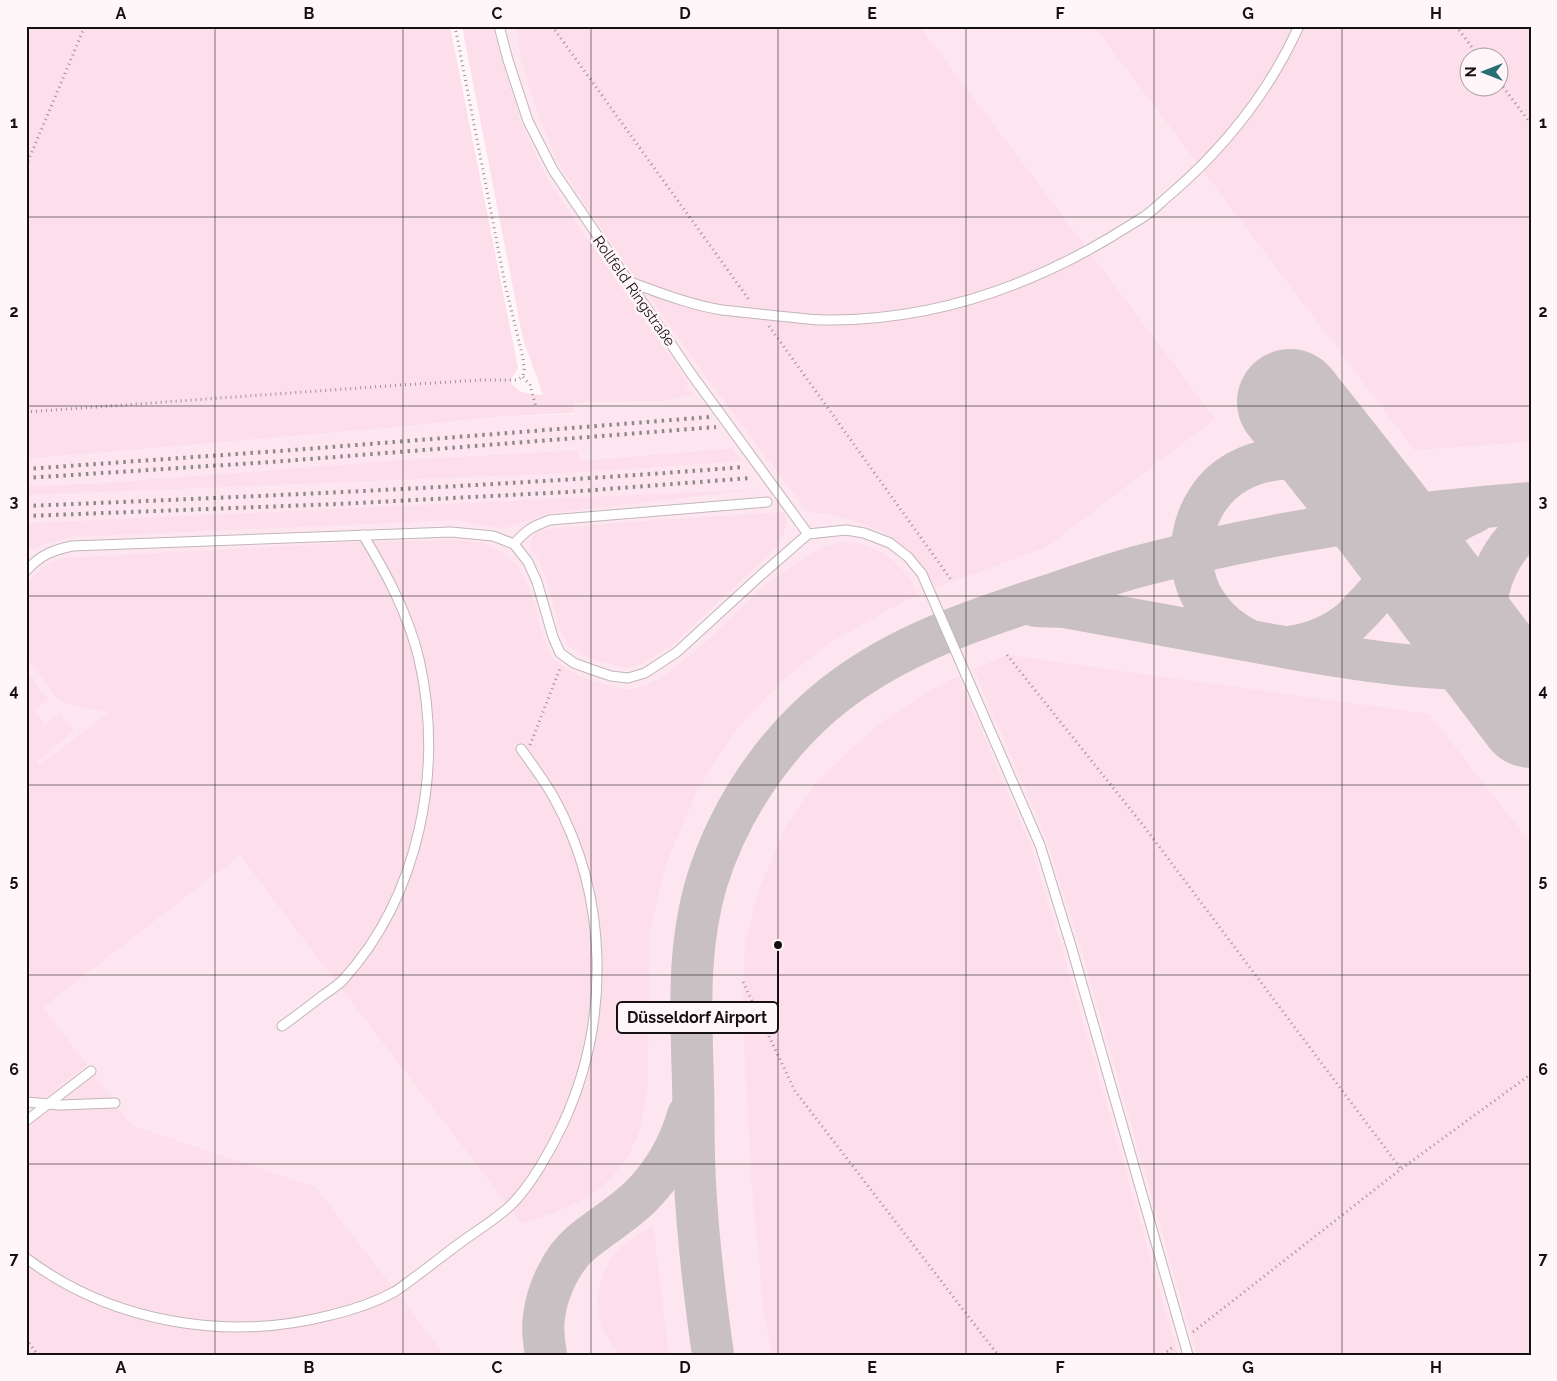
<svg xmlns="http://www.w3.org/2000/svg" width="1557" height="1381" viewBox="0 0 1557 1381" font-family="Raleway,sans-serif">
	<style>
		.built { fill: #fde6ef; fill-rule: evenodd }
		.green { fill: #fddeeb; fill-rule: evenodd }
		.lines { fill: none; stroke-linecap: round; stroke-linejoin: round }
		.taxiway { stroke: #c8c0c2; stroke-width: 42 }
		.runway { stroke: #c8c0c2; stroke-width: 106 }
		.service-casing { stroke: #c3b5bb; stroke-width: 11 }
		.path { stroke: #9b9396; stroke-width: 3; stroke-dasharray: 1 4; stroke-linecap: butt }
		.service { stroke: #fff; stroke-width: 9 }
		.rail { stroke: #90898b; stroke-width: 4; stroke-dasharray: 2.5 5; stroke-linecap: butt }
		.grid { fill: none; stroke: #151012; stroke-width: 1; stroke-opacity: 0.55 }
		.labels { text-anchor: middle; stroke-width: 5; stroke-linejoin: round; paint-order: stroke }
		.street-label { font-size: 15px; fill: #151012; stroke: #fff6f9 }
		.leader { fill: none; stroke: #151012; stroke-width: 2 }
		.callout-dot { fill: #151012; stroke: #fff6f9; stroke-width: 2 }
		.callout { fill: #fff6f9; stroke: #151012; stroke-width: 2 }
		.callout-label { font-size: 16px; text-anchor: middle; font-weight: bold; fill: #151012 }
		.neatline { fill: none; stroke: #151012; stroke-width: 2 }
		.grid-label { font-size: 16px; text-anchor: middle; font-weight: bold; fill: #151012 }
	</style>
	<rect width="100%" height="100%" fill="#fff6f9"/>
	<path class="built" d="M462,26H1531V1355H26V535L751,490L26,523V495L742,461L732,448L580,461L578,450L399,460L103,483L26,486V459L400,427L493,417L574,414L575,403L660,401L523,339ZM1470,58H1500V88H1470Z"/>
	<g class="green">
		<path d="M26,26H450L518,368L510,381C518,394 528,394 543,395L523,339L462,26H492L522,125L546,177L574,220L689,384L685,385L693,395L660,401L575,403L574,413L493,417L400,427L26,459Z"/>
		<path d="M517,26H922L921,28L1215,419L1046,547L936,588C914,545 886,529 841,517C830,513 818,514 807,511L710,382L587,208L560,166L539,117L530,90L521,59Z"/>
		<path d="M1094,26H1531V442L1414,450ZM1470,58H1500V88H1470Z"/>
		<polygon points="732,448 742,461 567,473 26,495 26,486 103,483 399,460 578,450 580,461"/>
		<polygon points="763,489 550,513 503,529 458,520 71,537 44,544 26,551 26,523"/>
		<path d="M785,512C788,527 784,535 777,547L671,646L643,663L627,668L596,661L579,653L569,646L562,634L546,578L537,557L530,548L532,538L540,530L630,522Z"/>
		<path d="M461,540C469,541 479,542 487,545C526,559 531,594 541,630C544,639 548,653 555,660C566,670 581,677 595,682C606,685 620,690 632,689C675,682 733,612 768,583C776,576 786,571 796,564C821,547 843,535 872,548C895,558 908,573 918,595L889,609L830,643L784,679L734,732L697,791L666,864L650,930L648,1084L641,1128L626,1160L610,1179L589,1197L553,1213L521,1223L512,1210C519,1201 528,1191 535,1181C544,1170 550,1157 557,1145C596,1074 608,1003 598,922C592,876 580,833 557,793C548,775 535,759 523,743L517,747C535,773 553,799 566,828C579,858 585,891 590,923C593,947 596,971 594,995C589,1058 567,1122 531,1175C525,1185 515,1194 507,1204L341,988L374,948L399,902L415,860L429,801L433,747L430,699L410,620L398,588L370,542Z"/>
		<path d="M361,542C372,558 382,574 391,591C427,665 435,749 416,829C410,853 404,879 393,901C378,931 357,956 336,982L240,855L43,1007L87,1065L41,1101L26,1099V670L48,699L34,711L45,725L61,713L74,731L36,762L39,766L109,712L70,705L58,699L26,656V586L38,572L50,563L64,558Z"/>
		<polygon points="1007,655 1429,714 1531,844 1531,1355 1197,1355 1081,948 1047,840 974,669"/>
		<polygon points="958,676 1031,847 1063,952 1178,1355 772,1355 764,1314 751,1177 742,1001 745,945 758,892 786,825 815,784 853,747 887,718 926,693"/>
		<polygon points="95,1076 113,1100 60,1103"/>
		<polygon points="118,1107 131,1125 315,1187 394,1289 368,1301 297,1321 206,1324 134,1310 74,1286 26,1255 26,1129 52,1109"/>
		<path d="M653,1225L669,1355H619C599,1328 591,1305 604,1273C608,1264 612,1256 618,1250C629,1241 642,1233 653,1225Z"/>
		<path d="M26,1262L31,1266C63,1280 94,1293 126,1306C139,1312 154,1321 168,1324C246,1342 327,1327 399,1295L444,1355H26Z"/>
	</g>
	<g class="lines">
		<g class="taxiway">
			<path d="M1035,606L1065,607C1139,621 1214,634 1289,648C1368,662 1450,674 1531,668"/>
			<path d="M1248,640C1233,632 1220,623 1210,609C1177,567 1190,498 1237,472C1269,454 1307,456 1341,467"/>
			<path d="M1290,647C1315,643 1331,636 1351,621C1390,582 1422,534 1475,512"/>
			<path d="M1497,671C1475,617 1485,561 1531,524"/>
			<path d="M546,1355C544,1342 542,1329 544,1317C547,1291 561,1260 581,1243C600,1227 623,1214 641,1196C664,1173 679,1146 688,1115"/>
			<path d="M713,1355C705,1298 698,1240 695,1183C693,1149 694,1115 693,1082C691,1014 687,947 707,881C732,802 784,728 853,681C912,640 982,617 1050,595C1080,585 1110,574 1140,566C1268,532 1399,513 1531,503"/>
		</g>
		<polyline class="runway" points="1290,402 1381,517 1531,715"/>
		<defs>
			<g id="service">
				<polyline points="499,26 508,60 528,121 553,170 692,375 808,534"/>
				<path d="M627,281C658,292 690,305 722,310C741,312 759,314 778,316C793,317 809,320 825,320C928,321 1024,289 1111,237C1122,230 1134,223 1145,216C1155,209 1163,200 1172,193C1225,147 1270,90 1299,26"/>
				<path d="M514,544C526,530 533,526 550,520L767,502"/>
				<path d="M26,571C40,555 53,550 72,546L451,532L493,536L514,544L528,562L537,582L553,637L560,653L574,663L593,670L611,676L628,678L645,673L677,652L761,575L808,534L846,530L864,533L890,543L908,557L922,574L1040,845L1072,949L1188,1355"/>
				<path d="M282,1026C296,1016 309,1006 322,996C329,991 337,986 343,980C420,895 444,769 419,659C408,614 387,574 363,535"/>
				<polyline points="26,1102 60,1105 115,1103"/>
				<polyline points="26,1121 91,1071"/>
				<path d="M26,1258C112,1323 228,1342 331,1315C352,1310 374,1303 394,1292C401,1288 408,1282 415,1277C430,1266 445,1254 460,1243C476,1231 495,1220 510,1206C530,1187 551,1150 563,1124C611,1020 609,896 553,796C543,779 532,764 521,749"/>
			</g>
		</defs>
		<use href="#service" class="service-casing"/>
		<g class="path">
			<polyline points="455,26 505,284 523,358 524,369 523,377"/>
			<polyline points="552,26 750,301"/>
			<polyline points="1456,26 1480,58"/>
			<polyline points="1500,83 1531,124"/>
			<polyline points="26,166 85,26"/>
			<polyline points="769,326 952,581"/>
			<polyline points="523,377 530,385 536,407"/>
			<polyline points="26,412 401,385 482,380 516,380 523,377"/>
			<polyline points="1007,655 1146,829 1401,1169"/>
			<polyline points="530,745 561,666"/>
			<polyline points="743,982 795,1091 998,1355"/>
			<polyline points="1193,1332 1401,1169 1531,1074"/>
			<polyline points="26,1339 38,1355"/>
			<polyline points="1163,1355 1174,1346"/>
		</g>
		<use href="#service" class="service"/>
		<g class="rail">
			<polyline points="26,469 293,450 710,417"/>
			<polyline points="26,478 271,462 716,427"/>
			<path d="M26,506C266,496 505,486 744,467"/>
			<polyline points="26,516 338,504 568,492 751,478"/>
		</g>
	</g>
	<path class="grid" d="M215,26V1355M403,26V1355M591,26V1355M778,26V1355M966,26V1355M1154,26V1355M1342,26V1355M26,217H1531M26,406H1531M26,596H1531M26,785H1531M26,975H1531M26,1164H1531"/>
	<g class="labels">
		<g class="street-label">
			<text transform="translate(634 291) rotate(55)" y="5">Rollfeld Ringstraße</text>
		</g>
	</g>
	<path class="leader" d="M778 945L778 1017"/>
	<circle class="callout-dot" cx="778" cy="945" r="5"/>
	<rect class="callout" x="617" y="1002" width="161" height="31" rx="5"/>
	<g class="callout-label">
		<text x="697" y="1023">Düsseldorf Airport</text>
	</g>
	<rect width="1557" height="1381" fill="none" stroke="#fff6f9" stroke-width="55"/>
	<g transform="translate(1484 72) rotate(270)"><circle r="24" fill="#fff6f9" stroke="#a19a9d"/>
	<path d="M0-4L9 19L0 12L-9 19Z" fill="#267074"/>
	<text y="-8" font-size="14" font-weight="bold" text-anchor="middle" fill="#151012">N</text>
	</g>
	<rect x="28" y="28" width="1502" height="1326" class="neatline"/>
	<g class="grid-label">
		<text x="121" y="19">A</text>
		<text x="309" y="19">B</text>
		<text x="497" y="19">C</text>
		<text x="685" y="19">D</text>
		<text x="872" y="19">E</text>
		<text x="1060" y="19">F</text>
		<text x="1248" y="19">G</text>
		<text x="1436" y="19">H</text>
		<text x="14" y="128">1</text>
		<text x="1543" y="128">1</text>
		<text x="14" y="317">2</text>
		<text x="1543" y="317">2</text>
		<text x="14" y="507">3</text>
		<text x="1543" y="507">3</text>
		<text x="14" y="696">4</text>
		<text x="1543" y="696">4</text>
		<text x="14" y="886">5</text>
		<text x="1543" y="886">5</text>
		<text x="14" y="1075">6</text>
		<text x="1543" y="1075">6</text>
		<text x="14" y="1264">7</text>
		<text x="1543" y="1264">7</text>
		<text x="121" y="1373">A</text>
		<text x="309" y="1373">B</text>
		<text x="497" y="1373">C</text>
		<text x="685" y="1373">D</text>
		<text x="872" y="1373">E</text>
		<text x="1060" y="1373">F</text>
		<text x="1248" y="1373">G</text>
		<text x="1436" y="1373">H</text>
	</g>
</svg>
